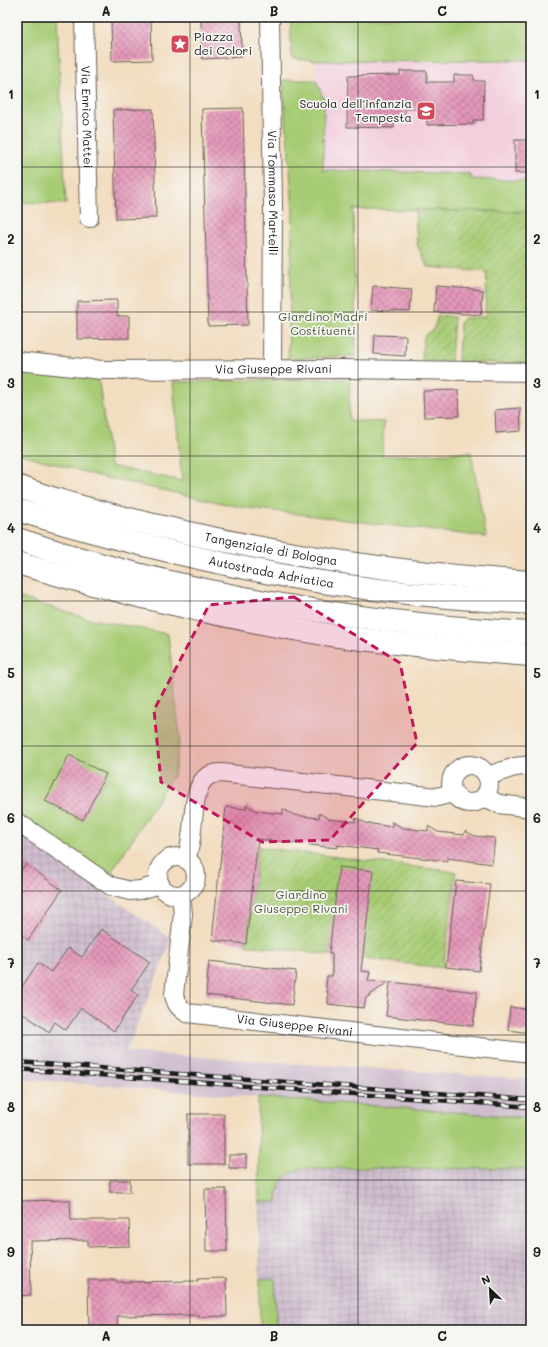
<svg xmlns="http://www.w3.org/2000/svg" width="548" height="1347" viewBox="0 0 548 1347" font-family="Mali,sans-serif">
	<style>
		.built { fill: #f3cfde }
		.industrial { fill: url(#industrial-grid) }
		.railway { fill: #cfbdce }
		.green { fill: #a7cc75; stroke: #627448 }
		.garden { fill: url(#garden-furrows); stroke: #627448 }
		.building { fill: url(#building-cross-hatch) }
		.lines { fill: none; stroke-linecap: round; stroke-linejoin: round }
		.minor-casing { stroke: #676055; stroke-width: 20 }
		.highway-casing { stroke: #676055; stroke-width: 24 }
		.minor { stroke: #fff; stroke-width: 18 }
		.highway { stroke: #fff; stroke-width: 22 }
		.rail-casing { stroke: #1c1c1c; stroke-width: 4.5 }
		.rail { stroke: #f6f6f2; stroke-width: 3; stroke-dasharray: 9; stroke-linecap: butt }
		.marked { fill: #c2185b; fill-opacity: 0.2; stroke: #c2185b; stroke-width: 3; stroke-dasharray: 8 5; stroke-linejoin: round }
		.grid { fill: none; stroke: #1c1c1c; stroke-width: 1; stroke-opacity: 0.55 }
		.labels { text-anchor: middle; stroke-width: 3.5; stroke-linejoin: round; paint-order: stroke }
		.poi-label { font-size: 12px; fill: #1c1c1c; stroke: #f6f6f2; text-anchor: start }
		.street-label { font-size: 12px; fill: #1c1c1c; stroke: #f6f6f2 }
		.park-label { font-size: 12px; fill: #4d5a3b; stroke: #f6f6f2 }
		.neatline { fill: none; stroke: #1c1c1c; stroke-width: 1.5 }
		.grid-label { font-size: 13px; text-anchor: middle; font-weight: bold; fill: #1c1c1c }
	</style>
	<defs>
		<pattern id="industrial-grid" width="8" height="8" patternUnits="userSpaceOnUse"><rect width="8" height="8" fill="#cfbdce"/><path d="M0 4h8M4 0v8" fill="none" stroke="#b1a2b0"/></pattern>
		<pattern id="garden-furrows" width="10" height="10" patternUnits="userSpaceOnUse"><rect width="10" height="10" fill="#a7cc75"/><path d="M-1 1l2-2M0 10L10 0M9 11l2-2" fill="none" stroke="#8faf65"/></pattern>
		<pattern id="building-cross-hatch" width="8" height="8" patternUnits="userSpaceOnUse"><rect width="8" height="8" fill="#e497b9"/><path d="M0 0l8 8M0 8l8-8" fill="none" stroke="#b87a96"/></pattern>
	</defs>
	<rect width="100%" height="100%" fill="#f6f6f2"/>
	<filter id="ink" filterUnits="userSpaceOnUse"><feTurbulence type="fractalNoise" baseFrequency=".025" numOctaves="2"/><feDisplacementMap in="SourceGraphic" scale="8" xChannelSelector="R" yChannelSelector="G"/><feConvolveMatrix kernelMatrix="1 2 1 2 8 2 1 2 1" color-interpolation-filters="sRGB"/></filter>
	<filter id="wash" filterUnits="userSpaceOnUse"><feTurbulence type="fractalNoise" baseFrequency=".012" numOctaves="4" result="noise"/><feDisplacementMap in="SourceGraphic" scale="16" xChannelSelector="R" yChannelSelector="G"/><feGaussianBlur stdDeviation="0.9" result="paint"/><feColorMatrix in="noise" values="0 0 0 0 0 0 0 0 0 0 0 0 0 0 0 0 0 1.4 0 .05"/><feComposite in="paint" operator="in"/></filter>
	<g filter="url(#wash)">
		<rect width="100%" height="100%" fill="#f2ddc0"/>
		<polygon class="built" points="531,60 531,181 471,179 471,174 323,170 324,100 316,80 315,61"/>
		<g class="industrial">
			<polygon points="17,828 100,890 172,939 126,1052 17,1045"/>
			<polygon points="258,1097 531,1118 531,1330 260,1330"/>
		</g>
		<polygon class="railway" points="17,1045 531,1079 531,1118 17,1079"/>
		<g class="green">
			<polygon points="17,17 57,17 66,204 17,202"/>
			<polygon points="290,17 531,17 531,60 315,61 292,59"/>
			<polygon points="283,80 316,80 324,100 323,170 471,174 471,179 531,181 531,212 353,209 356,356 288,359 293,209"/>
			<polygon points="17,370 98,375 110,466 182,481 173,382 350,378 349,421 384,422 382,456 471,452 486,537 241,507 106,478 17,453"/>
			<polygon points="17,597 86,618 168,634 180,738 174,774 100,890 17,828"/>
			<path d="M258,1097L531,1118V1169L306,1168C287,1171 277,1182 277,1202H259Z"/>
			<polygon points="275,1278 276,1330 260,1330 260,1279"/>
		</g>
		<g class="garden">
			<polygon points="415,210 531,212 531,364 458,362 460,322 464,318 485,317 487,272 428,267 417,245"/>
			<polygon points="438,315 454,317 451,362 422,361 423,341 425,335 433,330"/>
			<polygon points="258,847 456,872 443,968 246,945"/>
		</g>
		<g id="blocks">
			<g class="building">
				<polygon points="111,17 151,17 152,60 112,61"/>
				<polygon points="201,17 241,17 242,57 202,59"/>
				<polygon points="400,71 427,71 427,82 454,82 454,75 473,75 475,81 484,81 483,120 473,120 473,124 427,125 427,109 405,109 405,121 394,121 394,128 347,127 348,76 400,75"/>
				<polygon points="243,108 248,325 208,326 202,109"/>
				<polygon points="153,109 156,218 116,219 113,110"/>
				<rect x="515" y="140" width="16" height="33"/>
				<polygon points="373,286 412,289 410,312 371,310"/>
				<polygon points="436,286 483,290 481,315 434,312"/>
				<polygon points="117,300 117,316 129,316 129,338 77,339 77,301"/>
				<polygon points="375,335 406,336 405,356 374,354"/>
				<polygon points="458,390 459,416 424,417 423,391"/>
				<polygon points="520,408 521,431 496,433 495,410"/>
				<polygon points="69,755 106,774 83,820 45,801"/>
				<polygon points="246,805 257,811 283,814 283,809 294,815 319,818 319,813 329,819 355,822 356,818 366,823 392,827 392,822 403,828 428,831 428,826 438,832 464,835 465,831 475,836 495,838 492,864 447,858 447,861 377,853 378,850 338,845 337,848 258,839 246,944 212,940 226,807 246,809"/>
				<polygon points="26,864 62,890 28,940 17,932 17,876"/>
				<polygon points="339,867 373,871 361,971 370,972 368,981 388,982 366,998 364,1008 328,1004 328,994 326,986 327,976 332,976 332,954 329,954"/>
				<polygon points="456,881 490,884 479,971 446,967"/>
				<polygon points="101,929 150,962 131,990 138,995 114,1031 81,1008 66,1030 55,1022 49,1032 17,1009 17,984 21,988 38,963 51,972 68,948 82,957"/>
				<polygon points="209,961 296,971 292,1005 206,995"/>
				<polygon points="390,982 477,992 473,1026 386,1016"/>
				<polygon points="510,1007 531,1010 531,1033 508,1030"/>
				<rect x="188" y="1114" width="36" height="50"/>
				<rect x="229" y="1155" width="17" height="13"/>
				<rect x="110" y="1180" width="20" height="12"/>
				<polygon points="205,1189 226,1189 227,1251 206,1251"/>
				<polygon points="70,1200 71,1220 129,1220 130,1246 88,1247 88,1240 30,1241 31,1295 17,1296 17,1201"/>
				<polygon points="226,1278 227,1316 198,1317 198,1315 117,1316 118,1330 89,1330 88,1280 117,1280 117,1282 198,1281 197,1279"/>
			</g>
		</g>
	</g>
	<g filter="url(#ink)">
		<use href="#blocks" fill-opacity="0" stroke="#676055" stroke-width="1"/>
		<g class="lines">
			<defs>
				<g id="minor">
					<path id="s1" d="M84,17L89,218"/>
					<path id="s2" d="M270,17L273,206L272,369"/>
					<path id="s3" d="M17,361L102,370L345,369L531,372"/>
					<circle cx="470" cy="784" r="19"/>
					<polyline points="487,776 515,767 531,765"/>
					<polyline points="485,797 499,804 531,808"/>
					<polyline points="17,822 111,886 130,891 140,890 160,884"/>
					<circle cx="177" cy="876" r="19"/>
					<path d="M186,858C196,838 189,787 208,776C215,772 223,773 230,774L437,797L453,793"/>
					<path id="s4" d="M181,895L183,914L174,995C176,1004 179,1008 187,1013L531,1053"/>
				</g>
				<g id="highway">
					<path id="s5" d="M17,486C61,503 108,514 154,525C278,555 404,574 531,582"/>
					<path id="s6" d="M17,510C97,534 178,555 260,571C349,589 441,598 531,603"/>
					<path d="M17,539C182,594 358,623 531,633"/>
					<path d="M17,563C118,593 220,617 323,634C392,644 462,650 531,655"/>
				</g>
			</defs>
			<use href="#minor" class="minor-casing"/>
			<use href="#highway" class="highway-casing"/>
			<use href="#minor" class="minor"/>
			<use href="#highway" class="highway"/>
			<defs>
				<g id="rail">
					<polyline points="17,1062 531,1100"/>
					<polyline points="17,1069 531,1107"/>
				</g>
			</defs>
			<use href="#rail" class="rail-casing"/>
			<use href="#rail" class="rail"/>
		</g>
	</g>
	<path class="marked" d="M294,597L400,663L417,743L330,840L262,842L161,782L154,710L209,605Z"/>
	<path class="grid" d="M190,17V1330M358,17V1330M17,167H531M17,312H531M17,456H531M17,601H531M17,746H531M17,891H531M17,1035H531M17,1180H531"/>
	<defs>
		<symbol id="sight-square" viewBox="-11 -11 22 22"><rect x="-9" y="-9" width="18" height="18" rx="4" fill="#d1495b" stroke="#f6f6f2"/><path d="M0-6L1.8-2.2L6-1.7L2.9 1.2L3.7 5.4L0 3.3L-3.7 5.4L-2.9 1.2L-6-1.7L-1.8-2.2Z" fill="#fff"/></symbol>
		<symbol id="school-square" viewBox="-11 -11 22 22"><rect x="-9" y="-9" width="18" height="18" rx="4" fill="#d1495b" stroke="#f6f6f2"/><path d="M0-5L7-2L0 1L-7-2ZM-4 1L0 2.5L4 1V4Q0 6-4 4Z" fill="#fff"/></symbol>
	</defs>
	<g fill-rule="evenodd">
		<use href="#sight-square" x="169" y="33" width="22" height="22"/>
		<use href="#school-square" x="415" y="100" width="22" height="22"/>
	</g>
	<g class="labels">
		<g class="poi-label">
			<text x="194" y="41">Piazza<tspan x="194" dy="14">dei Colori</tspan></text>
			<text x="412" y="108" text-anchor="end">Scuola dell'infanzia<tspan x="412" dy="14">Tempesta</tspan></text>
		</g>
		<g class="street-label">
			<text dy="4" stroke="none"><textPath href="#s1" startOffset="100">Via Enrico Mattei</textPath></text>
			<text dy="4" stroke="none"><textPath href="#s2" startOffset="176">Via Tommaso Martelli</textPath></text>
			<text dy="4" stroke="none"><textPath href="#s3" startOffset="257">Via Giuseppe Rivani</textPath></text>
			<text dy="4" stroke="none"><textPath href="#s5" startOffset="262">Tangenziale di Bologna</textPath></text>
			<text dy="4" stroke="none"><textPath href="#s6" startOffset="262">Autostrada Adriatica</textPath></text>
			<text dy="4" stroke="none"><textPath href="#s4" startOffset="232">Via Giuseppe Rivani</textPath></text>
		</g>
		<g class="park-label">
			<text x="323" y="321">Giardino Madri<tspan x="323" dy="14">Costituenti</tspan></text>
			<text x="301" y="899">Giardino<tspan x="301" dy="14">Giuseppe Rivani</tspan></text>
		</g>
	</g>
	<rect width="548" height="1347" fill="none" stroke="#f6f6f2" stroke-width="44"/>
	<g transform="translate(490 1289) rotate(335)" stroke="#f6f6f2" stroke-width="3" paint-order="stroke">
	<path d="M0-3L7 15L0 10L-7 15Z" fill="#1c1c1c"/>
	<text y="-6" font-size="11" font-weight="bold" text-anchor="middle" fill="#1c1c1c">N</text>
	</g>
	<rect x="22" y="22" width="504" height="1303" class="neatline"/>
	<g class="grid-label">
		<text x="106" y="16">A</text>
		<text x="274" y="16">B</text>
		<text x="442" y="16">C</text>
		<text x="11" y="99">1</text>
		<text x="537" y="99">1</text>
		<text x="11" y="244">2</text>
		<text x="537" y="244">2</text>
		<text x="11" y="388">3</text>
		<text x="537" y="388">3</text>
		<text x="11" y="533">4</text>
		<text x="537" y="533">4</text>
		<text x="11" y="678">5</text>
		<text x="537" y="678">5</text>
		<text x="11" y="823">6</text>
		<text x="537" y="823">6</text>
		<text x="11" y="968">7</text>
		<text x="537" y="968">7</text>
		<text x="11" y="1112">8</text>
		<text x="537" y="1112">8</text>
		<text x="11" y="1257">9</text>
		<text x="537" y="1257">9</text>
		<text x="106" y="1341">A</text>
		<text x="274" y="1341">B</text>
		<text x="442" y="1341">C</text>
	</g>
</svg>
